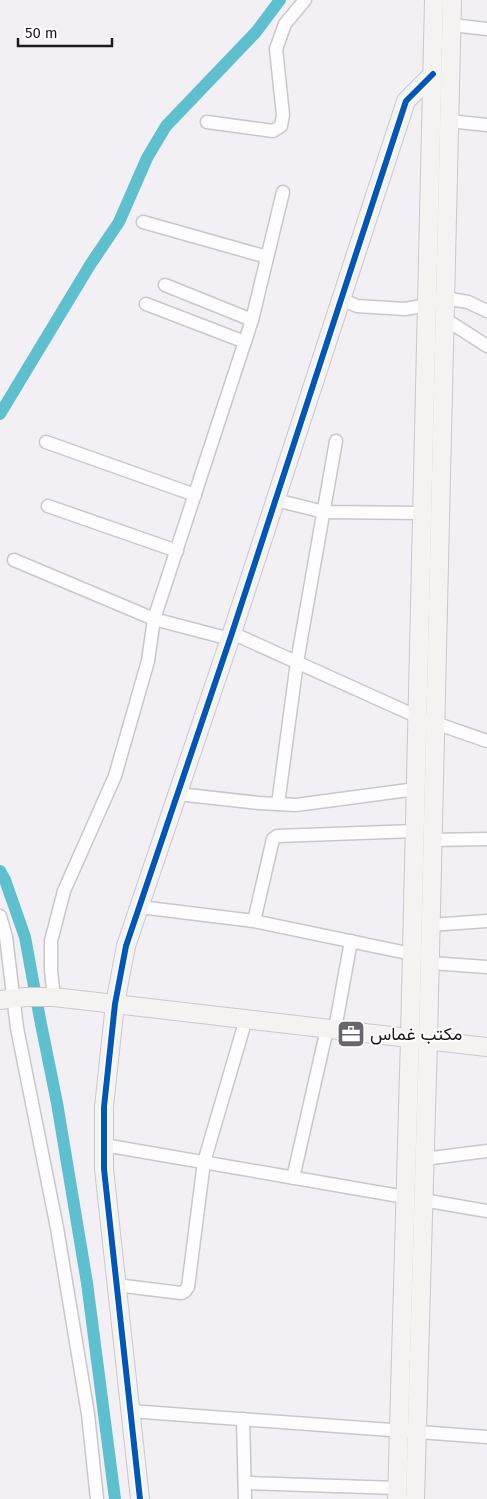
<svg xmlns="http://www.w3.org/2000/svg" width="487" height="1499" viewBox="0 0 487 1499" font-family="'Fira Sans',Vazirmatn,sans-serif">
	<style>
		.lines { fill: none; stroke-linecap: round; stroke-linejoin: round }
		.canal { stroke: #5ec0ce; stroke-width: 12 }
		.street-casing { stroke: #c9c7cb; stroke-width: 15 }
		.secondary-casing { stroke: #c9c7cb; stroke-width: 20 }
		.street { stroke: #fdfdfe; stroke-width: 12 }
		.secondary { stroke: #f5f3f1; stroke-width: 18 }
		.cycleway-casing { stroke: #fff; stroke-width: 9 }
		.cycleway { stroke: #0057b8; stroke-width: 6 }
		.labels { text-anchor: middle; stroke-width: 4; stroke-linejoin: round; paint-order: stroke }
		.poi-label { font-size: 18px; fill: #1d1b1f; stroke: #fff; text-anchor: start }
	</style>
	<rect width="100%" height="100%" fill="#f2f0f5"/>
	<g class="lines">
		<g class="canal">
			<polyline points="0,414 90,265 119,222 147,158 166,126 256,32 280,0"/>
			<polyline points="0,871 5,880 25,937 40,1019 57,1103 87,1283 115,1499"/>
		</g>
		<defs>
			<g id="street">
				<polyline points="452,25 487,29"/>
				<polyline points="449,121 487,125"/>
				<polyline points="207,122 273,131 281,126 283,115 276,49 285,24 305,0"/>
				<polyline points="143,222 267,257"/>
				<polyline points="165,285 252,320"/>
				<polyline points="341,299 357,306 405,309 427,305 445,298 468,302 487,311"/>
				<polyline points="146,304 245,342"/>
				<polyline points="445,319 487,346"/>
				<polyline points="46,442 195,495"/>
				<polyline points="276,500 324,512 423,513"/>
				<polyline points="48,506 177,551"/>
				<polyline points="14,560 154,619 230,639"/>
				<polyline points="232,633 418,717 487,741"/>
				<polyline points="178,794 259,803 296,805 416,789"/>
				<polyline points="278,804 297,662 336,441"/>
				<polyline points="432,840 487,839"/>
				<polyline points="140,907 254,921 412,954"/>
				<polyline points="0,916 6,937 17,1028 57,1228 88,1414 97,1499"/>
				<polyline points="254,921 273,839 277,836 415,831"/>
				<polyline points="430,925 487,921"/>
				<polyline points="430,963 487,967"/>
				<polyline points="54,997 51,971 51,941 64,891 115,776 148,661 154,619 252,320 283,192"/>
				<polyline points="335,1029 351,941"/>
				<polyline points="104,1145 405,1197"/>
				<polyline points="424,1159 487,1151"/>
				<polyline points="293,1178 327,1029"/>
				<polyline points="423,1200 487,1211"/>
				<polyline points="116,1285 181,1293 184,1292 188,1287 204,1162 246,1019"/>
				<polyline points="130,1411 487,1437"/>
				<polyline points="243,1419 245,1499"/>
				<polyline points="245,1483 397,1488"/>
			</g>
			<g id="secondary">
				<polyline points="0,1000 26,997 54,997 487,1047"/>
				<polyline points="140,1499 104,1169 104,1107 115,1004 126,946 232,633 406,101 433,74"/>
				<polyline points="397,1499 410,1038 434,0"/>
				<polyline points="415,1499 428,1040 452,0"/>
			</g>
		</defs>
		<use href="#street" class="street-casing"/>
		<use href="#secondary" class="secondary-casing"/>
		<use href="#street" class="street"/>
		<use href="#secondary" class="secondary"/>
		<defs>
			<polyline id="cycleway" points="140,1499 104,1169 104,1107 115,1004 126,946 232,633 406,101 433,74"/>
		</defs>
		<use href="#cycleway" class="cycleway-casing"/>
		<use href="#cycleway" class="cycleway"/>
	</g>
	<defs>
		<symbol id="office-square" viewBox="-11 -11 22 22"><rect x="-9" y="-9" width="18" height="18" rx="4" fill="#68666a" stroke="#fff"/><path d="M-6-3h4V-5.5h4V-3h4V5H-6ZM-1-4.5V-3h2v-1.5ZM-6 0V1H6V0Z" fill="#fff"/></symbol>
	</defs>
	<g fill-rule="evenodd">
		<use href="#office-square" x="335" y="1018" width="32" height="32"/>
	</g>
	<g class="labels">
		<g class="poi-label">
			<text x="370" y="1040">مكتب غماس</text>
		</g>
	</g>
	<path d="M18 38v8h94v-8" fill="none" stroke="#1d1b1f" stroke-width="2.5"/>
	<text x="25" y="38" font-size="15" fill="#1d1b1f" stroke="#ffffff" stroke-width="4" paint-order="stroke">50 m</text>
</svg>
